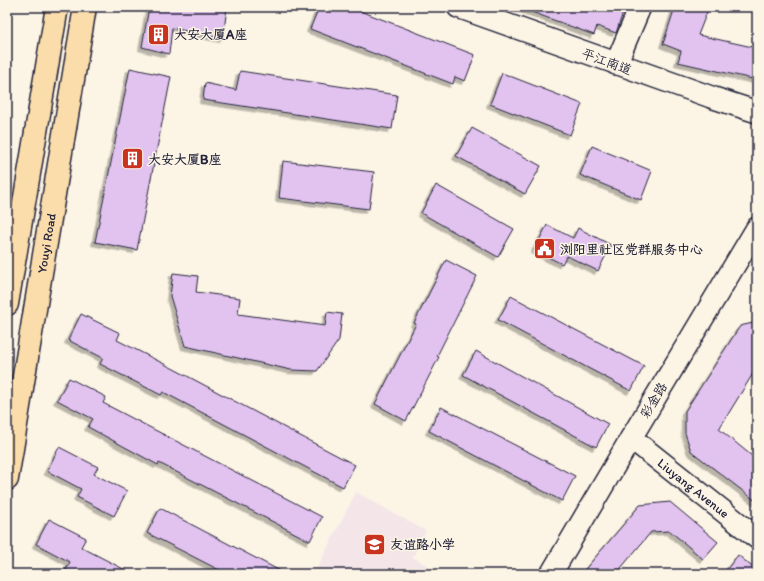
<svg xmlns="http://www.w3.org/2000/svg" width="764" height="581" viewBox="0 0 764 581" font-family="Itim,'LXGW WenKai TC',sans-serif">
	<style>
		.built { fill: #f4e6e8 }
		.building { fill: #e2c2ef; stroke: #22223b; filter: url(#shadow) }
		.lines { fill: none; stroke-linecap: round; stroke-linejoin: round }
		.minor-casing { stroke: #22223b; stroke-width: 24 }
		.major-casing { stroke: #22223b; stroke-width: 25 }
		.minor { stroke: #fcf5e5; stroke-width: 21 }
		.major { stroke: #fbddab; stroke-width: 22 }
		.labels { text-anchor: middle; stroke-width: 3; stroke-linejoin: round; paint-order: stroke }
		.poi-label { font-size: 13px; font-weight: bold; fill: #22223b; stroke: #fcf5e5; text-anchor: start }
		.street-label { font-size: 13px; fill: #22223b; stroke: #fcf5e5 }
	</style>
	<defs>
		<filter id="shadow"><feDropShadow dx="-3.5" dy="3.5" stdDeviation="0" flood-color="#0004"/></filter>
	</defs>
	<rect width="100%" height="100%" fill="#fcf5e5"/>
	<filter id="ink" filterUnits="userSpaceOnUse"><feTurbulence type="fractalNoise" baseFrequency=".025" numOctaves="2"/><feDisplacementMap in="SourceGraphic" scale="8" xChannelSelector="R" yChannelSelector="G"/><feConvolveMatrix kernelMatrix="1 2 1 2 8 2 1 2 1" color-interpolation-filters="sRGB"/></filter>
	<g filter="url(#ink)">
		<polygon class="built" points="356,492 426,531 413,557 441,574 314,574"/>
		<g class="building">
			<polygon points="149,7 227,7 223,39 172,28 169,54 142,47"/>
			<polygon points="319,7 350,7 475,55 465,81 455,77 453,84 310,29"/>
			<polygon points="522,7 625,7 616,33 597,26 594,35 521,8"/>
			<polygon points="675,7 709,7 698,35 757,48 757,80 678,62 681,51 663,44"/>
			<polygon points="130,68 171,77 137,250 95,242"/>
			<polygon points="240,71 397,95 392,129 203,100 205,83 236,90"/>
			<polygon points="502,73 582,104 570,135 490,104"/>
			<polygon points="472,128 541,166 525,194 456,156"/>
			<polygon points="592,146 652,171 641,200 580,175"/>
			<polygon points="283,161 374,172 369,209 279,198"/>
			<polygon points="436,185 514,229 498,257 421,213"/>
			<polygon points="547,225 573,238 578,228 611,245 598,271 567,256 562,264 534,250"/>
			<polygon points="446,260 477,276 437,356 439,357 406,421 375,404 416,324 414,323"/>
			<polygon points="173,273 198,276 196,292 240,298 238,314 325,326 327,312 342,314 339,340 317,371 291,370 185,346 170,296"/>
			<polygon points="511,296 644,366 631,391 498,320"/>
			<polygon points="81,314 120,333 117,340 174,369 355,465 343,487 163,392 161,395 100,364 103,358 68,340"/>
			<polygon points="757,322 757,367 719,429 757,460 757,502 691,451 685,433 685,411 740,326"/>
			<polygon points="476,351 608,424 596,447 463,375"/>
			<polygon points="69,378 106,397 103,403 322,517 310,541 159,463 158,465 88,427 93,419 57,400"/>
			<polygon points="441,407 575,476 562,501 429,431"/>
			<polygon points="59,447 98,467 94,474 127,491 114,516 77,497 81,489 47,471"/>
			<polygon points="670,502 718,542 703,559 670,531 651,532 616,574 581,574 640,505"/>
			<polygon points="160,508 286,574 227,574 147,533"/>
			<polygon points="49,519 86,538 81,547 133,574 75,574 66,570 70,562 36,544"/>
			<polygon points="738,555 757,571 757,574 723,574"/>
		</g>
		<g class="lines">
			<defs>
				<g id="minor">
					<polyline points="458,7 714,98 757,112"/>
					<polyline points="616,64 640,7"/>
					<path id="s1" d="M631,438L757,538"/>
					<polyline points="551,574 631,438 757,228"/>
				</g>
				<g id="major">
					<polyline points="7,304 57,7"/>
					<path id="s2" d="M7,479L85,7"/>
				</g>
			</defs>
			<use href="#minor" class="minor-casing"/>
			<use href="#major" class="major-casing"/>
			<use href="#minor" class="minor"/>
			<use href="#major" class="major"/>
		</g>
	</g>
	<defs>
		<symbol id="building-square" viewBox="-11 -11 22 22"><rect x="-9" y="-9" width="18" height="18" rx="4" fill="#c8321e" stroke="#fcf5e5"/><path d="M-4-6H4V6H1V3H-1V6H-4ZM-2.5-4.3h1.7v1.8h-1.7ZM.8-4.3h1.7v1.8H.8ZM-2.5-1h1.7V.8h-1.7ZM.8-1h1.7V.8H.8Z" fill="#fff"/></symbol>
		<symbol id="civic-square" viewBox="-11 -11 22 22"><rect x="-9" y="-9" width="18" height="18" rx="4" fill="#c8321e" stroke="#fcf5e5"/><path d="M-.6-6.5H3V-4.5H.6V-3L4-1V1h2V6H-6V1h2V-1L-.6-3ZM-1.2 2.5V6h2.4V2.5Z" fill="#fff"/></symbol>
		<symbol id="school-square" viewBox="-11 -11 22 22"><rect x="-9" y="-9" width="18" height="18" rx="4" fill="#c8321e" stroke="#fcf5e5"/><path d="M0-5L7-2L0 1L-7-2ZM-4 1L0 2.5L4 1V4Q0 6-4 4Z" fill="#fff"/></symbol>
	</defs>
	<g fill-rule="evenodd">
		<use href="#building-square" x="146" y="22" width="25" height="25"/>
		<use href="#building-square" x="120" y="146" width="25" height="25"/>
		<use href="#civic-square" x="532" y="236" width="25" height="25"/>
		<use href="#school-square" x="362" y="532" width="25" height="25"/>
	</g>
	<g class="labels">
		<g class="poi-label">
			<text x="174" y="39">大安大厦A座</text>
			<text x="148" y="164">大安大厦B座</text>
			<text x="560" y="254">浏阳里社区党群服务中心</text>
			<text x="390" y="549">友谊路小学</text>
		</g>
		<g class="street-label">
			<text transform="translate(607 61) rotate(20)" y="5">平江南道</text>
			<text dy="5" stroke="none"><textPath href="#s2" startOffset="239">Youyi Road</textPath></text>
			<text transform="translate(653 400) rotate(-59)" y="5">彩金路</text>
			<text dy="5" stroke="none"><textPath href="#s1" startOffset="80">Liuyang Avenue</textPath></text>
		</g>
	</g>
	<rect width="764" height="581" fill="none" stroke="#fcf5e5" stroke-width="24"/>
	<rect x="12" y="12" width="740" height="557" fill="none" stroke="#22223b" stroke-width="1.5" filter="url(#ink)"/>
</svg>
